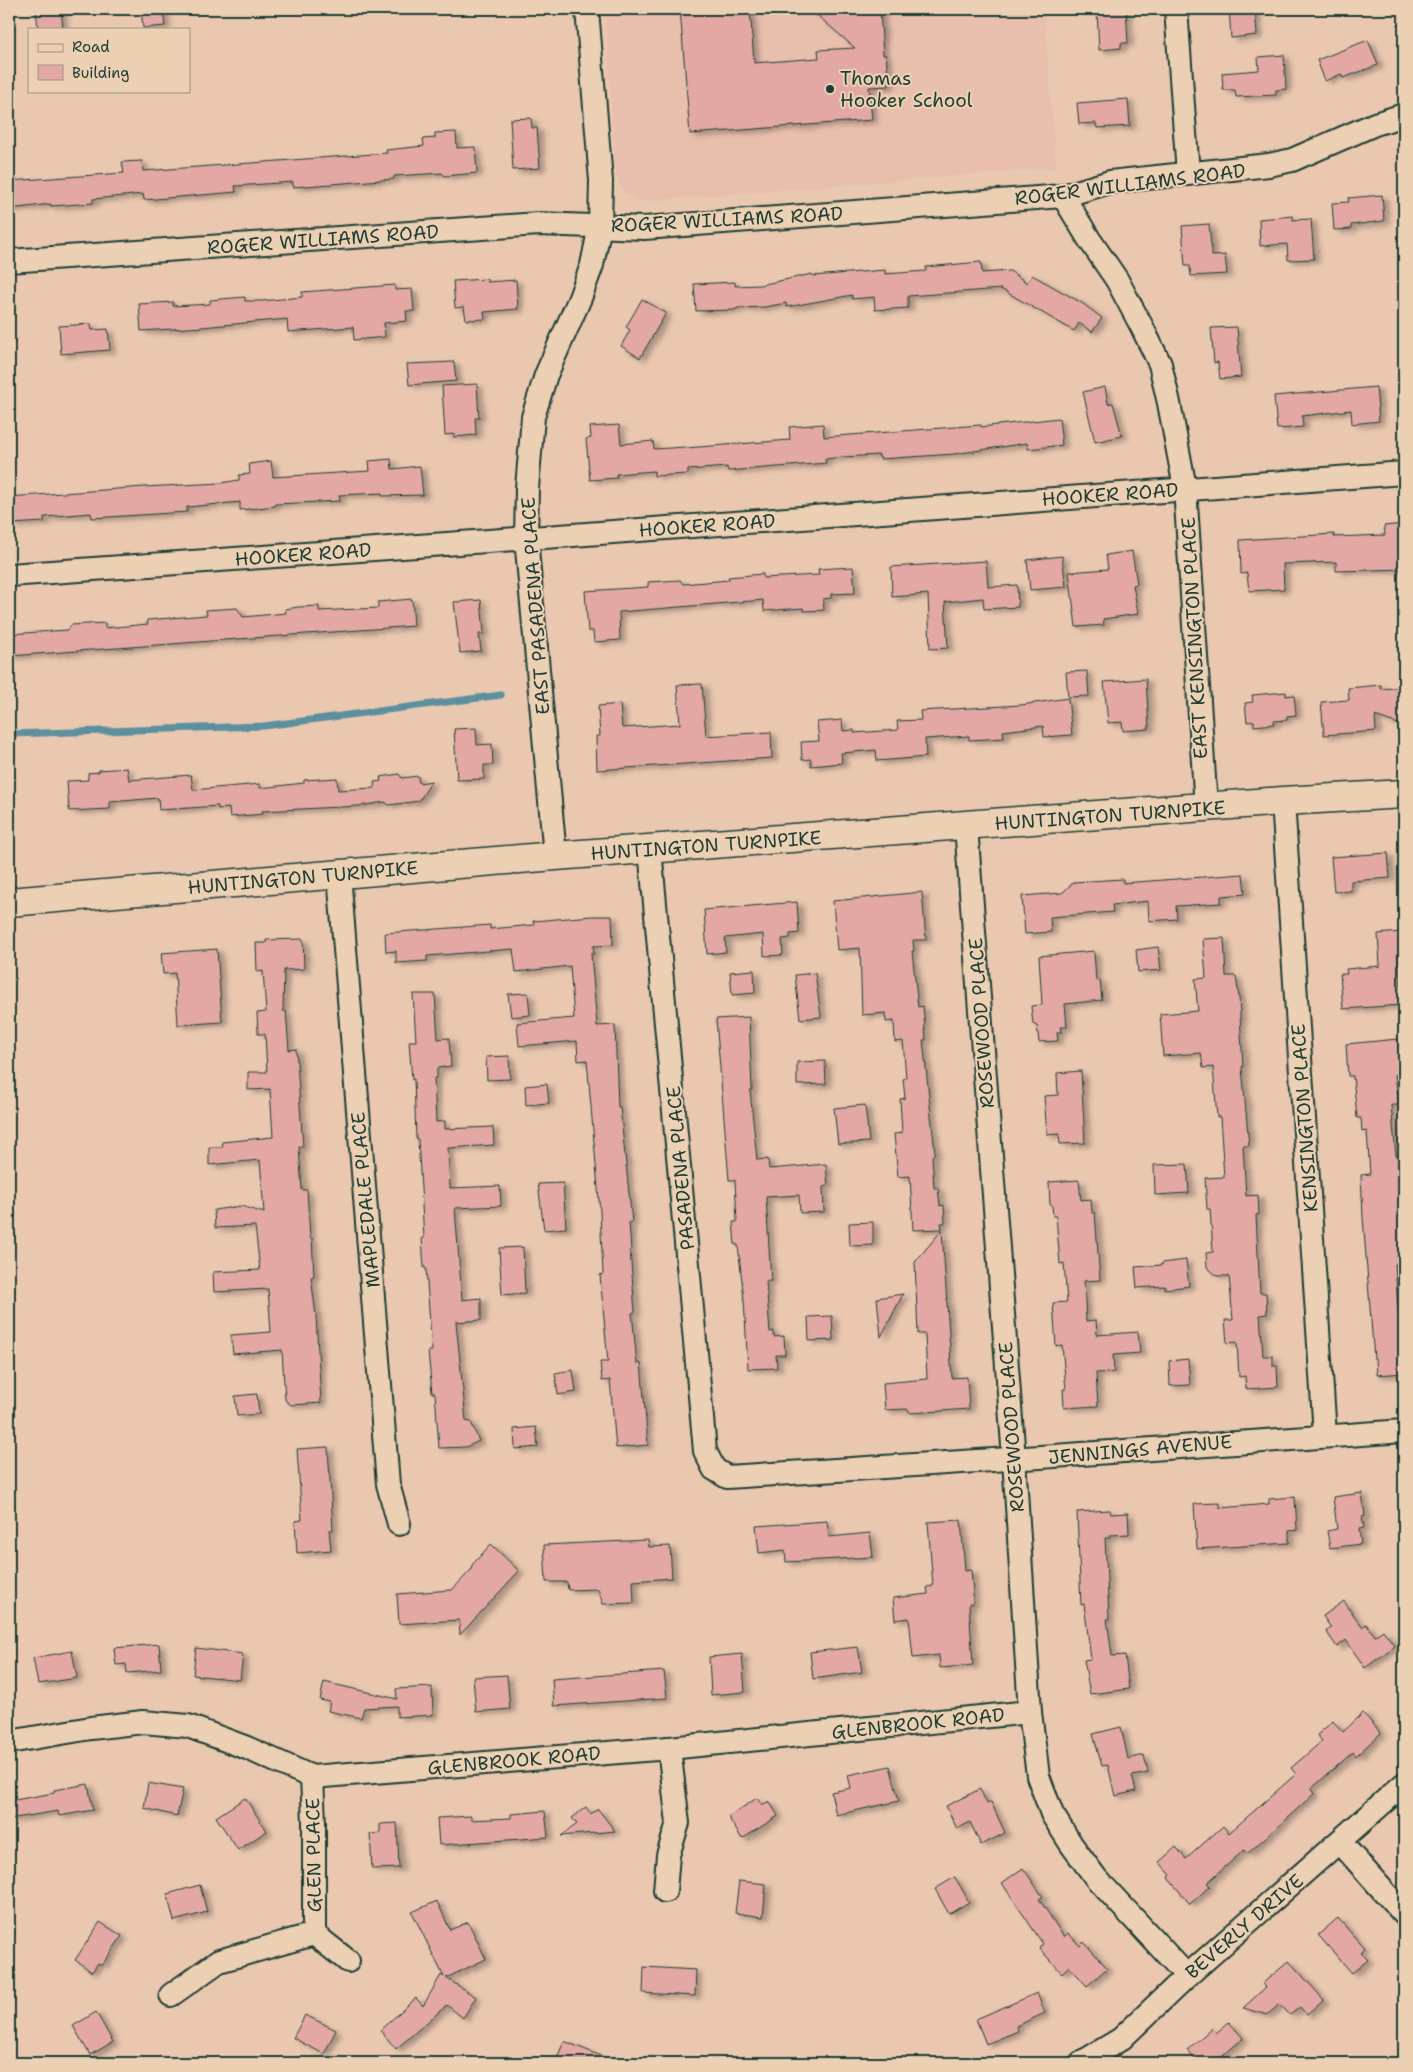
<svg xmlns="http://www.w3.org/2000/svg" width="1413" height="2072" viewBox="0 0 1413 2072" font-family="'Shantell Sans',sans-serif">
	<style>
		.built { fill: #e8beac }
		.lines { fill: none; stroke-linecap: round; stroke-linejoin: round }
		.stream { stroke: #5c909f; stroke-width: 7 }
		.building { fill: #e3a8a4; stroke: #1f3d34; filter: url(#shadow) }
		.minor-casing { stroke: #1f3d34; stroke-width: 26 }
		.secondary-casing { stroke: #1f3d34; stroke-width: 31 }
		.minor { stroke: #ecd0b3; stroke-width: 22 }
		.secondary { stroke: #ecd0b3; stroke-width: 28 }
		.poi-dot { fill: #1f3d34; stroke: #ecd0b3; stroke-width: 2 }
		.labels { text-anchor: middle; stroke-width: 4; stroke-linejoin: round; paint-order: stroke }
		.poi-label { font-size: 19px; fill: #1f3d34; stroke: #ecd0b3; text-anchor: start }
		.street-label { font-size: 19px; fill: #1f3d34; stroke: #ecd0b3 }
	</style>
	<defs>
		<filter id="shadow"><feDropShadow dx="5.5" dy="3" stdDeviation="2.5" flood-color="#0004"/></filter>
	</defs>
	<rect width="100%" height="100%" fill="#eac8b0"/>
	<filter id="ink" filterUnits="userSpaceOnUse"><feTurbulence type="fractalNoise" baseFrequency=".02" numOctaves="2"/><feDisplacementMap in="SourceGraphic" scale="10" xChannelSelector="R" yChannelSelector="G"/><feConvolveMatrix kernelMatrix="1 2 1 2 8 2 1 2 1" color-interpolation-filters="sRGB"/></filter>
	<g filter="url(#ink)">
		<polygon class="built" points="605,9 1044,9 1056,168 644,201 635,200 623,192 616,174"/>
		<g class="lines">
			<polyline class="stream" points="9,734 264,726 501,695"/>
		</g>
		<g class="building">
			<polygon points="36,9 61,9 63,29 38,29"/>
			<polygon points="141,9 163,9 165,26 143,28"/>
			<polygon points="680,9 750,9 754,63 819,58 818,50 855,48 810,9 880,9 883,55 886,55 889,86 869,87 872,120 690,134"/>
			<polygon points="1126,9 1128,43 1121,43 1121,48 1099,50 1097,11"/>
			<polygon points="1229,9 1255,9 1257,35 1231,38"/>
			<polygon points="1368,40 1378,65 1343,78 1341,74 1325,81 1317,60"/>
			<polygon points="1284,55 1286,89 1276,90 1276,95 1236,97 1235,90 1223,90 1222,73 1259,70 1258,57"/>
			<polygon points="1128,99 1130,126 1097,128 1096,123 1079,124 1077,103"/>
			<polygon points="531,118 532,128 537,128 540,168 513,170 510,119"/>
			<polygon points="456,132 457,148 475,147 477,173 445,176 442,173 394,176 394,179 293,187 293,182 235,186 236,192 144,200 143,194 93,199 93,203 51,206 51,204 9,209 9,181 124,173 122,162 142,161 143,171 387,153 386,150 424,146 423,139 435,138 435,133"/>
			<polygon points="1382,195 1384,221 1351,225 1351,229 1334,230 1332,203 1349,202 1348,198"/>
			<polygon points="1293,216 1293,220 1311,219 1314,259 1288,260 1287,244 1260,246 1259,219"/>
			<polygon points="1209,224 1212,256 1225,255 1227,274 1191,276 1190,266 1185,266 1182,226"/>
			<polygon points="981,262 982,273 1010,271 1027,283 1032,275 1082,303 1102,318 1092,332 1079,323 1074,331 1001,289 908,296 908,308 875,310 874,297 852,299 852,295 787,307 786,303 765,307 738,308 734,310 696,311 694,284 735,282 735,286 760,285 812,274 813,276 885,270 885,274 926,271 926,267"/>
			<polygon points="487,279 487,282 516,280 518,309 484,312 485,319 466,320 464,307 455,308 453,281"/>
			<polygon points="395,285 395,290 412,289 414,311 406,311 407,321 384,323 385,337 354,340 353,327 288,332 287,319 202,327 141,331 139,304 173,302 173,306 210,304 210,300 245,297 245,301 262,301 302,297 302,292"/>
			<polygon points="642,299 666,313 640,358 621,346 630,330 626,327"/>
			<polygon points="91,324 92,330 108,329 110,350 61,354 59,326"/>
			<polygon points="1237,327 1241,377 1220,379 1218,362 1214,363 1211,328"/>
			<polygon points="454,362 456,381 409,385 407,364"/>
			<polygon points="477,384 479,418 475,418 476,435 454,437 454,434 445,435 442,386"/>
			<polygon points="1105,387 1108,404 1113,403 1122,436 1095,442 1083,392"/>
			<polygon points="1376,387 1379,421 1352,424 1351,410 1302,416 1303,427 1277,429 1274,396"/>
			<polygon points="1059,418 1062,445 1028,449 1027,443 954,454 880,459 879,455 842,457 825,459 826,463 728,471 727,467 688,470 688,474 654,476 654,471 616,474 617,478 590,480 586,439 591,438 590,427 619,425 621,444 653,441 654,449 686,447 686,448 790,440 789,427 823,424 824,437 981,425 981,427"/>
			<polygon points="391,459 392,469 420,466 423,495 382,496 382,493 339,495 340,501 275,504 275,506 240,510 240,502 187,507 187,512 92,518 91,513 44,517 44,522 11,524 10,516 9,516 9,497 144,487 221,483 239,480 239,475 250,474 249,464 271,461 273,477 370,471 369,461"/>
			<polygon points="1404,524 1404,569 1336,571 1336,562 1283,564 1284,589 1249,591 1247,573 1241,574 1240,540 1334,534 1334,537 1385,535 1384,526"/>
			<polygon points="1132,551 1137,584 1133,585 1138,614 1103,619 1104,625 1076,627 1069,572 1108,569 1106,555"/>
			<polygon points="1062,556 1066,587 1030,590 1027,560"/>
			<polygon points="986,561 988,587 1017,585 1018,607 984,609 983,598 945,602 948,648 930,649 928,594 892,597 891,567"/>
			<polygon points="853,567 855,593 831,594 831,598 823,599 824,610 804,611 803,608 764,611 763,600 619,612 620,640 594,642 593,631 588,631 585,591 648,587 648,582 680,580 683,584 729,580 728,577 763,574 763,578 819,575 818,569"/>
			<polygon points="412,599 414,626 9,656 9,634 68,630 71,625 105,623 105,628 148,624 147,620 207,615 206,610 237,608 243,617 286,613 285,609 299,607 319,606 319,611 378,608 378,602"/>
			<polygon points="481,600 484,634 479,634 481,651 460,653 454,602"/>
			<polygon points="1087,671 1089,696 1068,697 1066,672"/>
			<polygon points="1146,679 1149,729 1123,731 1122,722 1108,723 1104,682"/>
			<polygon points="702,684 706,736 771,732 772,758 597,770 596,736 600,736 598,706 620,704 622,728 680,724 677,685"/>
			<polygon points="1381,685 1381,689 1404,687 1404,726 1375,716 1376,731 1324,735 1321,702 1349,700 1348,688"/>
			<polygon points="1286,692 1286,696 1294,695 1296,715 1287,716 1287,720 1274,721 1274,724 1254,726 1254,721 1247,722 1245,703 1253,702 1252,695"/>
			<polygon points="1068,698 1072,735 1044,737 1043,726 1003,731 1004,738 969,740 969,736 925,739 926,757 877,761 876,750 841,753 842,763 811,766 811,759 802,760 801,742 819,741 817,722 842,720 843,731 854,730 854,733 898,730 897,721 921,720 920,711 1021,705"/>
			<polygon points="476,728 477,745 492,744 493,765 484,765 484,779 457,780 454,729"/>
			<polygon points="127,768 129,780 191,775 193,790 260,784 260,788 304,783 304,780 337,778 338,790 375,788 374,782 381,781 380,777 399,774 402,778 418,776 419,783 432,781 419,801 389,805 385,802 359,806 262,811 263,814 230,817 229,808 218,809 218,806 159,810 158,798 110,802 110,809 69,811 67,781 88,780 88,773 99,772 99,770"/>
			<polygon points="1388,853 1390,878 1351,881 1351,891 1334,892 1331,857"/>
			<polygon points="1243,874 1245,894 1221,896 1221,903 1176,906 1177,919 1149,921 1148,901 1112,905 1113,912 1050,917 1051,932 1025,934 1022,896 1062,893 1074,882 1123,879 1123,883"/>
			<polygon points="922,892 926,940 913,940 914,951 912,951 918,1007 923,1006 926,1040 923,1040 935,1153 932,1156 934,1188 938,1188 940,1206 944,1205 945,1223 941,1223 942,1229 913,1230 910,1176 898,1177 894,1134 902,1133 900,1099 905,1098 903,1079 906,1078 903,1041 895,1042 894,1021 886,1022 885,1013 862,1015 860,948 837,950 833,901"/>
			<polygon points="797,902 799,933 790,934 790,938 782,939 783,955 764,956 763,934 725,938 726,952 707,954 704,910"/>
			<polygon points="592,916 612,916 613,945 593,946 594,954 591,954 597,1026 615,1025 618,1107 620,1107 632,1222 629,1222 631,1250 630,1250 635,1312 632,1313 637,1364 641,1363 648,1445 616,1448 610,1380 602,1381 600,1362 608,1362 600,1275 603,1274 600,1212 587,1060 578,1061 577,1041 519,1046 517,1023 574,1018 570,966 516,972 513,949 427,956 427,961 396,963 396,951 386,952 385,933 490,925 490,929 534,925 533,921"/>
			<polygon points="1400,932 1401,953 1398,953 1402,1005 1343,1009 1340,974 1347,974 1346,969 1380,966 1378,934"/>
			<polygon points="1224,938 1226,976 1236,976 1239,998 1243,1067 1242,1067 1249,1146 1243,1146 1246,1196 1258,1195 1259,1214 1256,1215 1260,1293 1266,1293 1267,1314 1260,1315 1263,1356 1273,1356 1273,1366 1277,1366 1278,1387 1246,1389 1245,1376 1239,1377 1237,1342 1227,1343 1225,1320 1233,1320 1229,1276 1217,1276 1207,1267 1206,1253 1213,1252 1210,1209 1207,1209 1205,1178 1224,1177 1220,1117 1217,1117 1213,1067 1203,1068 1201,1053 1163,1056 1160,1014 1198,1011 1195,979 1206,978 1203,939"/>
			<polygon points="303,939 304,969 284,970 283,1011 286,1011 289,1050 296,1049 303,1147 299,1147 302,1190 307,1190 310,1238 312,1238 314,1276 311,1277 316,1316 321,1403 291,1405 285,1400 282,1350 233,1354 231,1335 271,1332 268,1289 214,1292 213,1272 260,1270 255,1226 215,1228 214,1210 241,1206 264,1213 260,1160 209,1165 209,1147 223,1147 222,1142 273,1137 270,1089 248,1090 248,1072 267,1072 265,1034 258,1034 257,1013 266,1012 263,971 257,972 256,943 266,943 266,940"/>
			<polygon points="1158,947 1161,970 1138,972 1136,950"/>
			<polygon points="217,949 222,1022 178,1025 175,973 163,974 161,953"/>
			<polygon points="1094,951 1096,981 1100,980 1102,1000 1065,1004 1067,1027 1061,1027 1062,1032 1057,1032 1058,1041 1039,1042 1037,1026 1033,1024 1031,1006 1042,1005 1039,956"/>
			<polygon points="754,970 755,993 732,995 730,972"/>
			<polygon points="815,973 821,1017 800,1019 795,975"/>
			<polygon points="528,993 530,1015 511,1017 508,994"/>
			<polygon points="413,994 435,994 438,1039 449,1038 451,1066 437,1068 437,1077 434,1078 436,1122 445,1121 445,1129 493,1127 494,1145 448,1148 450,1188 500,1186 501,1206 455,1208 462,1300 481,1298 481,1320 456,1322 466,1421 471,1422 479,1441 466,1447 439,1448 435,1393 432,1393 428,1351 432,1351 426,1268 424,1268 422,1238 424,1238 418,1139 416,1139 414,1079 412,1080 409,1041 416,1041"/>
			<polygon points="749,1017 752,1090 750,1090 757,1160 768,1159 769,1169 826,1164 828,1186 823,1187 824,1212 800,1213 799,1195 766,1197 771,1281 766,1281 770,1332 774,1331 774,1337 784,1336 785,1355 776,1355 777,1368 748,1369 744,1300 738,1245 735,1245 733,1222 737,1222 735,1180 729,1180 716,1019"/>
			<polygon points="1398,1039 1401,1071 1395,1075 1399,1105 1391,1105 1396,1156 1404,1155 1404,1173 1399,1174 1402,1227 1404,1227 1404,1250 1398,1250 1399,1264 1395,1264 1399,1324 1404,1323 1404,1373 1377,1375 1376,1359 1374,1359 1363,1218 1361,1175 1370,1174 1367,1131 1362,1132 1361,1118 1357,1118 1353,1076 1348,1076 1346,1044"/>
			<polygon points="509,1056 510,1079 487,1080 486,1057"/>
			<polygon points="825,1061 826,1084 797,1085 797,1062"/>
			<polygon points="1081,1071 1085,1143 1060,1144 1059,1134 1047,1135 1044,1096 1058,1095 1057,1073"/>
			<polygon points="547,1084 549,1103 526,1105 525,1086"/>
			<polygon points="865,1105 869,1142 838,1144 834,1108"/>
			<polygon points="1187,1164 1189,1193 1155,1195 1154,1165"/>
			<polygon points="1079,1180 1081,1200 1091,1199 1092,1213 1095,1213 1100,1280 1084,1281 1086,1321 1096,1320 1097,1335 1138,1332 1140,1353 1113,1355 1114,1372 1096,1373 1098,1406 1064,1408 1063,1389 1066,1389 1062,1345 1056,1346 1053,1303 1067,1302 1064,1263 1060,1264 1056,1216 1053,1216 1052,1205 1050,1205 1049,1182"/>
			<polygon points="563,1183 566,1228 544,1230 538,1184"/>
			<polygon points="873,1222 873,1245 850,1246 849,1223"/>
			<polygon points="942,1230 952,1378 967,1377 969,1409 911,1413 907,1409 885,1410 883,1383 927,1379 925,1334 918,1334 915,1262"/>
			<polygon points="523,1247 525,1293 502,1295 499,1248"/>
			<polygon points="1186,1260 1189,1286 1165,1289 1165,1286 1137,1288 1135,1267 1162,1265 1162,1263"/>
			<polygon points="903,1294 881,1337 877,1298"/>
			<polygon points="832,1316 833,1340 809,1341 808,1317"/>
			<polygon points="1188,1359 1190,1385 1170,1386 1169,1361"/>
			<polygon points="573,1370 576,1392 558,1395 555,1373"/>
			<polygon points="257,1394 259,1414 237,1416 235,1396"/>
			<polygon points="536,1427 538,1447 515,1449 514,1429"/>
			<polygon points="328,1447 333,1530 329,1530 331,1550 297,1553 295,1521 302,1520 297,1449"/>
			<polygon points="1362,1493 1365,1516 1362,1517 1364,1528 1359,1529 1361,1544 1330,1548 1327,1531 1337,1529 1333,1497"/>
			<polygon points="1295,1497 1297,1530 1289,1531 1289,1543 1197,1549 1194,1504 1220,1503 1220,1508 1269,1504 1269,1499"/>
			<polygon points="1110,1510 1111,1514 1128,1513 1129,1534 1110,1535 1110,1538 1105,1538 1109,1619 1107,1619 1112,1656 1125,1655 1129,1689 1090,1694 1084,1660 1091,1659 1084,1604 1081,1605 1077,1512"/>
			<polygon points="961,1520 965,1571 971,1570 973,1592 973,1604 969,1604 973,1665 940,1668 939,1655 913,1658 909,1618 895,1620 893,1598 928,1594 927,1587 933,1586 928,1522"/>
			<polygon points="827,1521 829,1537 870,1533 873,1557 786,1562 785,1550 759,1553 756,1526"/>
			<polygon points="648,1540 649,1547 670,1546 672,1578 633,1581 634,1603 603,1604 598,1589 568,1590 567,1582 546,1582 544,1545"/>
			<polygon points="491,1544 519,1571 460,1635 459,1620 399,1624 397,1594 452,1590 471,1570 472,1565"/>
			<polygon points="1344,1601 1362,1627 1366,1624 1375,1636 1383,1630 1395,1646 1365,1668 1346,1640 1337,1647 1326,1631 1331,1628 1323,1616"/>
			<polygon points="159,1644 161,1670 127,1673 126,1664 116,1665 114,1648"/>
			<polygon points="858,1647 862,1672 813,1679 810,1652"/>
			<polygon points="196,1648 243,1654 240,1680 193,1675"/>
			<polygon points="72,1651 77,1678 38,1684 33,1658"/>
			<polygon points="742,1654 745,1692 711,1695 709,1657"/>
			<polygon points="664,1671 667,1698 554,1706 552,1679"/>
			<polygon points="507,1675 510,1709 476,1712 473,1677"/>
			<polygon points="324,1682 397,1699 396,1689 432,1687 433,1715 397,1717 397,1706 364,1708 361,1718 328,1711 330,1702 320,1700"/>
			<polygon points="1363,1713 1381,1733 1356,1756 1353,1752 1311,1789 1314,1794 1247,1854 1244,1850 1207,1883 1210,1886 1190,1904 1168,1878 1171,1875 1159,1862 1176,1847 1186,1859 1223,1826 1229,1833 1296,1774 1291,1768 1322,1741 1317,1735 1333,1721 1343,1732"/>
			<polygon points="1121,1727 1128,1759 1144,1755 1148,1773 1132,1776 1136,1791 1115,1796 1108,1765 1102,1766 1093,1734"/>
			<polygon points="890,1766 899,1801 836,1815 831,1792 851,1788 848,1775"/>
			<polygon points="148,1783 183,1789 177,1816 144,1808"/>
			<polygon points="88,1784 93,1810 59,1816 58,1811 9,1819 9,1801 54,1793 54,1790"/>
			<polygon points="980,1789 987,1804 991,1802 1005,1833 981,1845 970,1822 957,1829 946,1806"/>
			<polygon points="245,1798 267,1831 238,1850 216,1817"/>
			<polygon points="757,1798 762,1805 769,1801 778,1816 742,1839 728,1817"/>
			<polygon points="586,1807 591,1814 598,1809 615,1831 561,1836 577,1824 572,1818"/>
			<polygon points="545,1811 548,1837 439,1845 437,1818 471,1816 471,1820 511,1818 511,1814"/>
			<polygon points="397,1823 399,1868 372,1869 370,1834 380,1833 380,1824"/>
			<polygon points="1023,1868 1043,1897 1039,1899 1064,1937 1068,1933 1080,1946 1084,1942 1107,1968 1087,1986 1069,1966 1062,1973 1039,1948 1043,1944 1002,1883"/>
			<polygon points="955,1877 969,1902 949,1914 935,1889"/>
			<polygon points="739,1881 766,1884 763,1917 735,1913"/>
			<polygon points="200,1885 207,1912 174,1921 167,1894"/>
			<polygon points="437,1901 450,1930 468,1922 486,1959 446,1978 476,1997 463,2018 447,2005 396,2049 380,2030 416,1998 423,2006 441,1975 444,1977 412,1912"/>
			<polygon points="1338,1918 1364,1948 1360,1952 1368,1960 1352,1973 1318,1935"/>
			<polygon points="100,1922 122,1936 102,1965 98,1963 92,1972 75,1960"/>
			<polygon points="1289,1961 1324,2000 1307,2015 1300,2007 1290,2015 1280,2004 1267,2015 1243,2008 1266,1987 1262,1984"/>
			<polygon points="644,1967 696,1970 695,1996 643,1993"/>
			<polygon points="1037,1993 1045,2013 1016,2026 1018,2031 986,2044 976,2019"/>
			<polygon points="96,2012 113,2042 90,2055 73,2026"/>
			<polygon points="305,2015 336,2030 324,2054 293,2038"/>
			<polygon points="1229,2022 1243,2038 1215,2063 1198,2063 1187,2050 1212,2028 1216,2033"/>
			<polygon points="564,2041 618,2063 555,2063"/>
		</g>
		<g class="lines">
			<defs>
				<g id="minor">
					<polyline points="1176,9 1188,174"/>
					<polyline points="1063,196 1089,239 1117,280 1142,327 1160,364 1169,403 1185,488 1206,808"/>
					<polyline points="9,261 539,224 644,228 1063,196 1110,182 1269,165 1292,160 1375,124 1404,115"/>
					<polyline points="9,575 573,535 1404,473"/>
					<polyline points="1283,801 1325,1435"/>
					<polyline points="966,826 1014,1459 1030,1712 1038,1776 1052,1814 1071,1844 1096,1878 1187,1976"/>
					<polyline points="650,849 705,1451 714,1469 727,1477 1040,1457 1404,1431"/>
					<polyline points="555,856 526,538 527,488 533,417 546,375 580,298 592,265 600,226 601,181 587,9"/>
					<polyline points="339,874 388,1484 399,1524"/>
					<polyline points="9,1742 91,1728 143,1722 188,1726 247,1748 312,1777 669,1748 1030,1712"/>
					<polyline points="312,1777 314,1823 314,1934 348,1961"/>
					<polyline points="1340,1842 1404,1914"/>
					<polyline points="665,1891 668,1855 678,1823 669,1748"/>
					<polyline points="171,1995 219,1961 314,1934"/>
					<polyline points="1081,2063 1121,2039 1187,1976 1404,1784"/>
				</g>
				<polyline id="secondary" points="9,902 555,856 1283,801 1404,794"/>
			</defs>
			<use href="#minor" class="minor-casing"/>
			<use href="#secondary" class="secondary-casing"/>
			<use href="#minor" class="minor"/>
			<use href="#secondary" class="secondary"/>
		</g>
	</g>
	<circle class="poi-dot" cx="830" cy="89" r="5"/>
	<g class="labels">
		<g class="poi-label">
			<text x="840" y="85">Thomas<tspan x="840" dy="22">Hooker School</tspan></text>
		</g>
		<g class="street-label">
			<text transform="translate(1130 184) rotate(-7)" y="7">ROGER WILLIAMS ROAD</text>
			<text transform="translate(727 219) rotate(-3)" y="7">ROGER WILLIAMS ROAD</text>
			<text transform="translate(323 239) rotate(-4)" y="7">ROGER WILLIAMS ROAD</text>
			<text transform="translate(1110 494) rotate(-4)" y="7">HOOKER ROAD</text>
			<text transform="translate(707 525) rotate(-4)" y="7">HOOKER ROAD</text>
			<text transform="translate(303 554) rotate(-4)" y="7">HOOKER ROAD</text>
			<text transform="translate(535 606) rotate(-94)" y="7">EAST PASADENA PLACE</text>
			<text transform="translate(1194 638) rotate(-93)" y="7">EAST KENSINGTON PLACE</text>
			<text transform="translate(1110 815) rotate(-4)" y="7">HUNTINGTON TURNPIKE</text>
			<text transform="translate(706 845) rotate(-4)" y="7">HUNTINGTON TURNPIKE</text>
			<text transform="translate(303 877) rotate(-5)" y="7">HUNTINGTON TURNPIKE</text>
			<text transform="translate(981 1023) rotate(-94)" y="7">ROSEWOOD PLACE</text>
			<text transform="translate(1304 1118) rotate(-94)" y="7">KENSINGTON PLACE</text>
			<text transform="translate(680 1168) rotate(-95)" y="7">PASADENA PLACE</text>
			<text transform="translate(365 1200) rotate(-95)" y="7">MAPLEDALE PLACE</text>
			<text transform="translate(1011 1427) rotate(-94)" y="7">ROSEWOOD PLACE</text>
			<text transform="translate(1140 1449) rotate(-5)" y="7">JENNINGS AVENUE</text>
			<text transform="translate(918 1723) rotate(-6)" y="7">GLENBROOK ROAD</text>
			<text transform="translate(514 1760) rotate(-5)" y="7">GLENBROOK ROAD</text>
			<text transform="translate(313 1855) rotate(-91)" y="7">GLEN PLACE</text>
			<text transform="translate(1244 1926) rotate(-41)" y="7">BEVERLY DRIVE</text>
		</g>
	</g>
	<rect width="1413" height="2072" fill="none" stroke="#ecd0b3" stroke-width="30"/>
	<rect x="15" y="15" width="1383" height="2042" fill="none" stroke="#1f3d34" stroke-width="2" filter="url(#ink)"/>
	<rect x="28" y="28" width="162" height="65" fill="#ecd0b3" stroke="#9a9580"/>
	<rect x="38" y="44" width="25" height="8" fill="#ecd0b3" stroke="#9a9580"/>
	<text x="72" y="52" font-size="15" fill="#1f3d34">Road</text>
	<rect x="38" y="65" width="25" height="15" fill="#e3a8a4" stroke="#9a9580"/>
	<text x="72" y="78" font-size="15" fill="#1f3d34">Building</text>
</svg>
